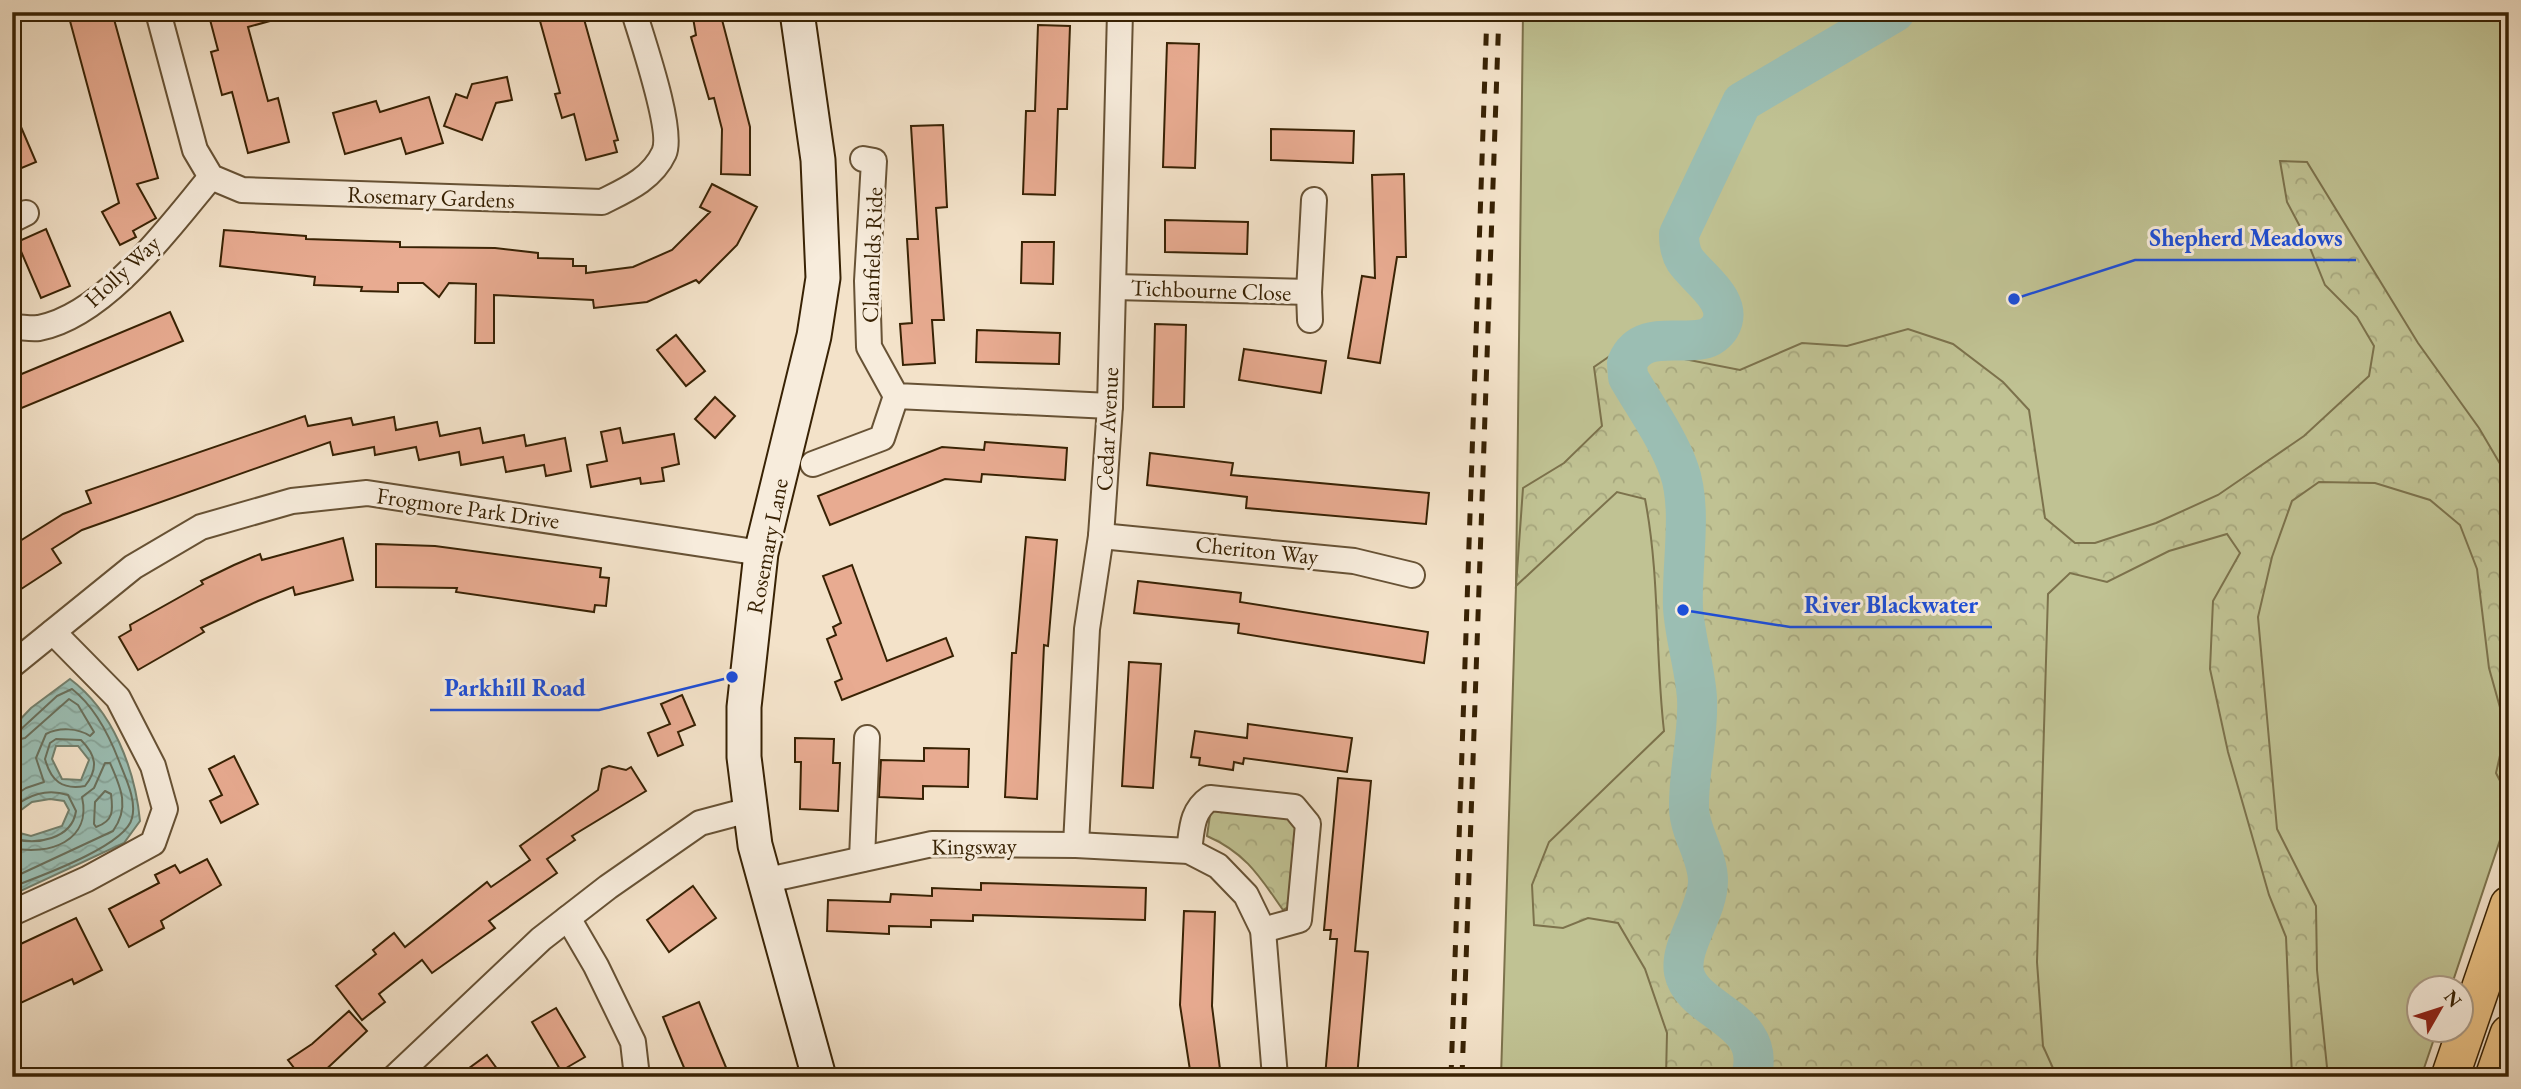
<svg xmlns="http://www.w3.org/2000/svg" width="2521" height="1089" viewBox="0 0 2521 1089" font-family="'EB Garamond',serif">
	<style>
		.grass { fill: #c0c293; stroke: #7c724c; stroke-width: 2 }
		.forest { fill: url(#forest-crowns); stroke: #7c724c; stroke-width: 2 }
		.water { fill: url(#water-waves); stroke: #73806d; stroke-width: 2; fill-rule: evenodd }
		.lines { fill: none; stroke-linecap: round; stroke-linejoin: round }
		.shore { stroke: #6a705c; stroke-width: 2 }
		.river { stroke: #9bbeb3; stroke-width: 40 }
		.building { fill: #e8ab91; stroke: #382204; stroke-width: 2 }
		.street-casing { stroke: #675235; stroke-width: 28 }
		.secondary-casing { stroke: #382204; stroke-width: 37 }
		.primary-casing { stroke: #382204; stroke-width: 40 }
		.street { stroke: #f7ecdc; stroke-width: 24 }
		.secondary { stroke: #f7ecdc; stroke-width: 33 }
		.primary { stroke: #eac184; stroke-width: 37 }
		.rail { stroke: #382204; stroke-width: 5; stroke-dasharray: 12 12; stroke-linecap: butt }
		.labels { text-anchor: middle; stroke-width: 6; stroke-linejoin: round; paint-order: stroke }
		.street-label { font-size: 23px; fill: #382204; stroke: #f7ecdc }
		.leader { fill: none; stroke: #1d4ed8; stroke-width: 2.5 }
		.callout-dot { fill: #1d4ed8; stroke: #f7ecdc; stroke-width: 2.5 }
		.callout-label { font-size: 24px; text-anchor: middle; font-weight: bold; fill: #1d4ed8; stroke: #f7ecdc; stroke-width: 6; stroke-linejoin: round; paint-order: stroke }
	</style>
	<defs>
		<pattern id="forest-crowns" width="20" height="18" patternUnits="userSpaceOnUse" patternTransform="scale(1.75)"><rect width="20" height="18" fill="#c0c293"/><path d="M2 6a3 3 0 1 1 6 0M12 15a3 3 0 1 1 6 0" fill="none" stroke="#a6a67d"/></pattern>
		<pattern id="water-waves" width="16" height="10" patternUnits="userSpaceOnUse" patternTransform="scale(1.75)"><rect width="16" height="10" fill="#9bbeb3"/><path d="M0 5q4-4 8 0t8 0" fill="none" stroke="#86a398"/></pattern>
	</defs>
	<rect width="100%" height="100%" fill="#f3e2c9"/>
	<filter id="stains"><feTurbulence type="fractalNoise" baseFrequency=".00286" numOctaves="4"/><feColorMatrix values="0 0 0 0 .2 0 0 0 0 .09 0 0 0 0 .02 0 0 0 .5 -.17"/></filter>
	<radialGradient id="worn" r=".72"><stop offset=".6" stop-color="#630" stop-opacity="0"/><stop offset="1" stop-color="#630" stop-opacity=".3"/></radialGradient>
	<polygon class="grass" points="1523,12 2509,12 2509,813 2451,987 2420,988 2420,1030 2437,1030 2421,1077 1501,1077 1516,586"/>
	<g class="forest">
		<path d="M2280,161L2307,162L2418,343L2479,428L2509,479V798L2496,773L2506,729L2489,668L2477,569L2460,525L2430,500L2375,483L2319,482L2292,501L2272,557L2258,617L2277,829L2316,906L2317,970L2328,1077H2292L2286,937L2269,895L2228,752L2210,669L2213,601L2240,553L2227,534L2169,551L2107,582L2070,573L2048,594L2037,962L2043,1046L2057,1077H1666L1667,1033L1645,969L1618,923L1588,918L1563,928L1534,925L1532,885L1549,842L1664,731C1655,654 1660,576 1645,499L1617,492L1516,586L1523,488L1564,463L1602,426L1594,367L1623,347L1740,370L1802,343L1847,346L1908,329L1953,344L2003,382L2029,410L2045,518L2075,543H2095L2156,523L2218,495L2304,436L2369,376L2374,346L2357,317L2325,285L2306,238L2287,202Z"/>
		<path d="M1211,808L1284,814L1299,825L1293,904L1283,910C1260,877 1246,853 1207,836Z"/>
	</g>
	<path class="water" d="M70,679C113,711 135,769 140,821L124,843L12,895V728L31,708ZM56,746H78L89,760L81,780L62,779L52,759ZM50,799L64,801L69,810L62,826L31,836L16,832L17,813L32,802Z"/>
	<g class="lines">
		<g class="shore">
			<path d="M12,732L19,731L57,696L72,689C94,706 109,735 119,761C125,777 137,800 132,818C126,846 38,877 12,887"/>
			<path d="M56,739L81,740C96,755 99,768 85,786C62,790 51,781 45,759L50,743Z"/>
			<path d="M12,741L25,738L69,699L78,705L94,732L90,736C78,728 59,727 46,734L36,758L44,782L26,788L12,797"/>
			<path d="M105,791L111,794C113,810 114,821 96,827L94,824L95,802Z"/>
			<path d="M12,808C29,795 46,788 68,795L76,811C72,839 36,846 12,838"/>
			<path d="M12,848C49,856 92,841 82,797L94,788L105,763H110C121,788 130,807 113,831L12,878"/>
		</g>
		<path class="river" d="M1751,1077C1769,1018 1692,1013 1684,972C1679,946 1708,911 1708,881C1708,856 1690,833 1689,809C1688,772 1699,735 1697,698C1695,668 1685,638 1683,608C1681,567 1693,509 1679,470C1669,440 1644,405 1628,377L1627,363C1641,330 1676,345 1703,339C1710,338 1717,332 1720,327C1735,301 1697,278 1685,260C1680,252 1679,243 1679,234L1742,102L1895,12"/>
	</g>
	<g class="building">
		<polygon points="106,12 112,12 158,178 137,184 156,218 133,231 136,237 120,245 102,212 119,203 70,21"/>
		<polygon points="208,12 280,12 281,18 248,27 268,101 278,98 289,142 248,153 232,92 222,95 211,52 218,50"/>
		<polygon points="575,12 582,12 618,140 614,141 617,152 586,160 574,114 562,118 555,94 560,93 540,21"/>
		<polygon points="692,12 720,12 750,127 750,175 721,174 722,129 714,98 709,99 691,37 696,35"/>
		<polygon points="1038,25 1070,26 1067,109 1058,109 1055,195 1023,194 1026,111 1035,111"/>
		<polygon points="1167,43 1199,44 1195,168 1163,167"/>
		<polygon points="507,77 512,100 496,103 482,140 444,126 456,94 467,98 472,84"/>
		<polygon points="429,97 443,143 406,154 401,138 345,154 333,113 376,101 380,112"/>
		<polygon points="12,106 36,162 12,172"/>
		<polygon points="943,125 947,207 936,208 944,320 932,320 935,363 903,365 900,324 912,323 907,239 918,239 911,126"/>
		<polygon points="1271,129 1354,131 1353,163 1271,160"/>
		<polygon points="1404,174 1406,257 1397,257 1380,363 1348,358 1362,276 1375,278 1372,175"/>
		<polygon points="712,184 757,207 737,245 699,283 696,280 647,302 594,308 593,300 494,295 494,343 475,343 476,284 449,283 439,297 423,283 398,283 398,292 361,291 362,287 314,285 315,277 220,266 224,230 306,236 306,239 400,242 400,247 495,248 538,253 538,258 573,259 573,266 586,266 586,273 633,267 672,250 710,212 700,207"/>
		<polygon points="1165,220 1248,222 1247,254 1165,252"/>
		<polygon points="46,229 70,286 41,298 17,242"/>
		<polygon points="1022,242 1054,242 1053,284 1021,283"/>
		<polygon points="170,312 183,341 12,412 12,378"/>
		<polygon points="1155,324 1186,325 1184,407 1153,407"/>
		<polygon points="977,330 1060,333 1059,364 976,362"/>
		<polygon points="676,335 705,371 686,386 657,350"/>
		<polygon points="1244,349 1326,361 1321,393 1239,380"/>
		<polygon points="715,397 735,416 715,438 695,419"/>
		<polygon points="305,416 308,426 351,418 353,425 394,417 396,430 437,422 440,436 480,428 483,443 524,435 526,446 565,438 571,471 546,476 544,465 506,472 503,457 461,465 459,452 419,460 416,447 375,455 374,447 333,455 330,442 82,530 52,549 61,563 12,595 12,546 63,514 91,503 86,491"/>
		<polygon points="620,428 623,443 674,434 679,464 662,468 664,481 641,484 640,478 591,487 587,465 607,461 601,432"/>
		<polygon points="985,442 1067,448 1065,480 982,474 981,482 945,479 830,525 818,496 942,447 984,450"/>
		<polygon points="1150,453 1233,463 1231,475 1429,493 1426,524 1246,508 1247,497 1147,485"/>
		<polygon points="1026,537 1057,540 1048,646 1044,645 1037,799 1005,797 1012,653 1016,653"/>
		<polygon points="343,538 353,580 295,595 293,587 258,601 201,628 204,632 138,670 119,637 131,630 130,625 203,584 201,581 234,565 260,554 262,560"/>
		<polygon points="376,544 435,546 601,568 600,577 609,578 606,606 595,605 594,612 456,592 457,588 376,587"/>
		<polygon points="852,565 887,661 946,638 953,656 842,700 835,682 842,679 827,639 836,635 833,627 841,623 823,576"/>
		<polygon points="1138,581 1241,593 1240,602 1428,632 1424,663 1238,633 1239,624 1134,613"/>
		<polygon points="1129,662 1161,664 1153,788 1122,786"/>
		<polygon points="682,695 695,725 678,732 683,745 658,756 648,733 670,724 661,704"/>
		<polygon points="1248,724 1352,738 1347,772 1244,758 1243,764 1234,762 1233,770 1199,765 1200,758 1191,757 1195,731 1247,738"/>
		<polygon points="795,738 834,739 833,763 840,763 838,811 800,809 801,762 795,762"/>
		<polygon points="924,748 969,749 968,787 923,786 923,799 879,797 881,760 924,761"/>
		<polygon points="234,756 258,804 221,823 210,801 222,795 209,769"/>
		<polygon points="609,766 626,770 631,767 646,791 572,836 575,840 547,859 557,873 489,921 495,928 432,973 422,960 379,994 385,1002 362,1020 336,986 376,954 373,950 394,933 405,947 487,882 491,887 530,860 520,846 598,790 602,769"/>
		<polygon points="1338,778 1371,781 1355,951 1368,952 1357,1077 1325,1077 1337,939 1330,939 1331,930 1324,930"/>
		<polygon points="207,859 221,885 161,921 164,928 129,947 109,909 159,883 155,875 175,865 180,873"/>
		<polygon points="981,883 1146,888 1145,920 973,915 973,921 931,920 931,927 889,926 889,934 827,931 828,900 890,902 891,894 932,896 932,888 981,890"/>
		<polygon points="693,886 716,918 669,952 647,920"/>
		<polygon points="1184,911 1215,912 1212,1006 1221,1077 1191,1077 1180,1005"/>
		<polygon points="76,918 102,970 74,984 72,979 12,1007 12,948"/>
		<polygon points="699,1002 710,1029 730,1077 688,1077 674,1044 663,1017"/>
		<polygon points="556,1008 585,1057 561,1071 532,1022"/>
		<polygon points="349,1011 367,1031 318,1077 301,1077 288,1060 312,1044"/>
		<polygon points="487,1055 503,1077 457,1077"/>
	</g>
	<g class="lines">
		<defs>
			<g id="street">
				<path d="M158,12L195,150L211,177L242,190L602,202C626,190 652,179 664,153C674,131 642,39 634,12"/>
				<polyline points="863,159 874,161 867,281 869,347 896,396 1110,406"/>
				<polyline points="12,220 26,213"/>
				<polyline points="1114,287 1309,292 1314,200"/>
				<polyline points="1309,292 1310,320"/>
				<path d="M12,327C21,327 31,329 39,328C106,315 170,226 211,177"/>
				<polyline points="813,464 882,438 896,396"/>
				<polyline points="1101,536 1354,561 1412,575"/>
				<polyline points="12,665 133,567 201,527 292,501 367,493 761,553"/>
				<polyline points="1076,845 1087,629 1101,536 1110,406 1120,12"/>
				<path d="M1189,851C1192,830 1191,811 1210,798L1294,807L1308,824L1299,920L1263,930"/>
				<polyline points="862,859 867,738"/>
				<polyline points="763,881 932,844 1076,845 1189,851 1218,866 1246,895 1263,930 1275,1077"/>
				<polyline points="12,913 87,879 153,843 165,809 153,766 118,698 53,632"/>
				<polyline points="568,918 596,966 633,1042 637,1077"/>
				<polyline points="395,1077 541,939 608,887 700,823 749,810"/>
			</g>
			<polyline id="secondary" points="797,12 818,160 823,278 814,336 761,553 744,707 744,757 755,845 819,1077"/>
			<g id="primary">
				<polyline points="2450,1077 2509,905"/>
				<polyline points="2494,1077 2509,1034"/>
			</g>
		</defs>
		<use href="#street" class="street-casing"/>
		<use href="#secondary" class="secondary-casing"/>
		<use href="#primary" class="primary-casing"/>
		<use href="#street" class="street"/>
		<use href="#secondary" class="secondary"/>
		<use href="#primary" class="primary"/>
		<g class="rail">
			<polyline points="1451,1077 1487,12"/>
			<polyline points="1462,1077 1499,12"/>
		</g>
	</g>
	<g class="labels">
		<g class="street-label">
			<text transform="translate(431 197) rotate(2)" y="8">Rosemary Gardens</text>
			<text transform="translate(872 255) rotate(-88)" y="8">Clanfields Ride</text>
			<text transform="translate(122 271) rotate(-43)" y="8">Holly Way</text>
			<text transform="translate(1211 290) rotate(2)" y="8">Tichbourne Close</text>
			<text transform="translate(1107 429) rotate(-87)" y="8">Cedar Avenue</text>
			<text transform="translate(468 508) rotate(8)" y="8">Frogmore Park Drive</text>
			<text transform="translate(767 546) rotate(-79)" y="8">Rosemary Lane</text>
			<text transform="translate(1257 550) rotate(6)" y="8">Cheriton Way</text>
			<text transform="translate(974 846) rotate(-1)" y="8">Kingsway</text>
		</g>
	</g>
	<path class="leader" d="M2014 299L2135 260H2356M1683 610L1790 627H1992M732 677L599 710H430"/>
	<g class="callout-dot">
		<circle cx="2014" cy="299" r="7"/>
		<circle cx="1683" cy="610" r="7"/>
		<circle cx="732" cy="677" r="7"/>
	</g>
	<g class="callout-label">
		<text x="2246" y="246">Shepherd Meadows</text>
		<text x="1891" y="613">River Blackwater</text>
		<text x="515" y="696">Parkhill Road</text>
	</g>
	<rect width="2521" height="1089" fill="none" stroke="#f3e2c9" stroke-width="42"/>
	<rect x="14" y="14" width="2493" height="1061" fill="none" stroke="#382204" stroke-width="3.5"/>
	<rect x="21" y="21" width="2479" height="1047" fill="none" stroke="#382204" stroke-width="2"/>
	<g transform="translate(2440 1009) rotate(51)"><circle r="33" fill="#f7ecdc" stroke="#ab9b86" stroke-width="2"/>
	<path d="M0-5L12 26L0 18L-12 26Z" fill="#8f2418"/>
	<text y="-10" font-size="19" font-weight="bold" text-anchor="middle" fill="#382204">N</text>
	</g>
	<rect width="100%" height="100%" filter="url(#stains)"/>
	<rect width="100%" height="100%" fill="url(#worn)"/>
</svg>
